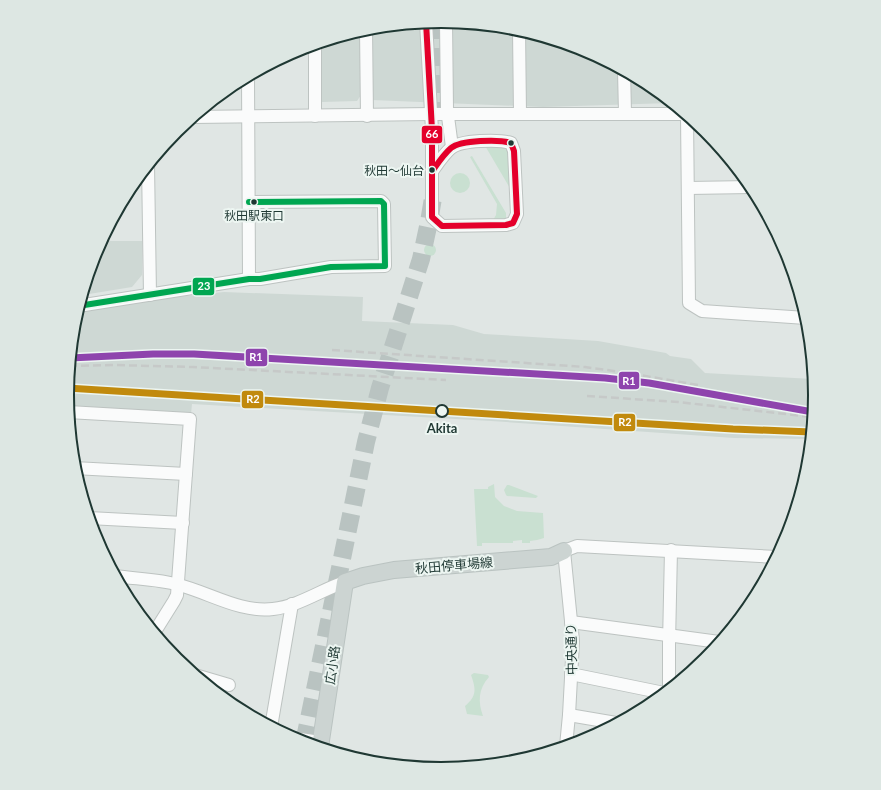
<svg xmlns="http://www.w3.org/2000/svg" width="881" height="790" viewBox="0 0 881 790" font-family="Lato,'Noto Sans JP',sans-serif">
	<style>
		.built { fill: #ced8d4 }
		.green { fill: #c9e0d1 }
		.lines { fill: none; stroke-linecap: round; stroke-linejoin: round }
		.highway-tunnel { stroke: #b9c3c1; stroke-width: 18; stroke-dasharray: 18 9; stroke-linecap: butt }
		.minor-casing { stroke: #bdc3c1; stroke-width: 14 }
		.major-casing { stroke: #bac3c1; stroke-width: 18 }
		.minor { stroke: #fafbfb; stroke-width: 12 }
		.major { stroke: #ccd4d2; stroke-width: 16 }
		.rail { stroke: #c6c9c8; stroke-width: 2.5; stroke-dasharray: 8 4; stroke-linecap: butt }
		.bus-1-casing { stroke: #edf6f2; stroke-width: 9 }
		.bus-2-casing { stroke: #edf6f2; stroke-width: 9 }
		.bus-1 { stroke: #00a651; stroke-width: 6 }
		.bus-2 { stroke: #e4002b; stroke-width: 6 }
		.rail-1-casing { stroke: #edf6f2; stroke-width: 10 }
		.rail-2-casing { stroke: #edf6f2; stroke-width: 10 }
		.rail-1 { stroke: #8e44ad; stroke-width: 7 }
		.rail-2 { stroke: #c18a0d; stroke-width: 7 }
		.bus-dot { fill: #1f3833; stroke: #edf6f2; stroke-width: 1.5 }
		.stop-dot { fill: #edf6f2; stroke: #1f3833; stroke-width: 2 }
		.labels { text-anchor: middle; stroke-width: 4; stroke-linejoin: round; paint-order: stroke }
		.bus-label { font-size: 12px; fill: #1f3833; stroke: #edf6f2; text-anchor: end }
		.stop-label { font-size: 13px; font-weight: bold; fill: #1f3833; stroke: #edf6f2 }
		.street-label { font-size: 13px; fill: #1f3833; stroke: #edf6f2 }
		.rim { fill: none; stroke: #1f3833; stroke-width: 2 }
		.line-badge { stroke: #edf6f2; stroke-width: 1.5 }
		.badge-label { font-size: 11px; text-anchor: middle; font-weight: bold; fill: #fff }
	</style>
	<rect width="100%" height="100%" fill="#e0e6e4"/>
	<g class="built">
		<polygon points="441,21 514,28 584,50 648,84 671,103 543,107 372,100 371,28"/>
		<polygon points="345,35 361,35 361,95 357,101 322,102 319,100 319,43"/>
		<polygon points="101,241 142,241 142,275 132,287 83,295 83,290 95,252"/>
		<polygon points="224,292 363,297 362,321 453,325 484,334 598,341 666,353 670,356 691,359 705,373 813,379 814,395 810,439 734,438 491,421 192,404 191,414 68,406 67,395 74,322 77,312 157,299"/>
	</g>
	<g class="green">
		<polygon points="484,144 502,146 510,153 511,190"/>
		<polygon points="472,156 506,213 506,218 503,221 492,222 496,215 497,204 470,157"/>
		<circle cx="460" cy="183" r="10"/>
		<circle cx="430" cy="250" r="6"/>
		<polygon points="494,484 495,497 504,506 517,511 543,513 544,538 537,540 530,541 530,543 522,543 522,540 513,541 513,543 482,543 482,546 477,546 474,489 488,489 488,487"/>
		<polygon points="507,485 509,485 538,496 536,498 507,496 506,495 504,490"/>
		<path d="M474,673L488,675L489,677C478,689 478,702 483,716L467,714L465,706C477,696 476,689 471,675Z"/>
	</g>
	<g class="lines">
		<g class="highway-tunnel">
			<polyline points="436,21 436,125"/>
			<polyline points="304,743 366,442 380,388 421,259 429,222 433,198"/>
		</g>
		<defs>
			<g id="minor">
				<path d="M426,22L432,130V217L442,226L506,225L513,223L517,214L514,151L511,143C499,139 461,140 451,148C444,154 438,163 433,170"/>
				<polyline points="446,22 447,109 452,147"/>
				<polyline points="366,29 367,116"/>
				<polyline points="519,30 520,114"/>
				<polyline points="315,44 315,116"/>
				<polyline points="624,71 625,113"/>
				<polyline points="248,76 249,279"/>
				<polyline points="687,116 689,303 702,311 806,318"/>
				<polyline points="192,117 431,114 684,114"/>
				<polyline points="148,164 150,295"/>
				<polyline points="688,188 751,187"/>
				<polyline points="78,306 249,279 260,279 331,267 385,266 384,204 381,201 249,202"/>
				<polyline points="68,412 190,419 177,595 174,601 154,633"/>
				<polyline points="74,468 186,474"/>
				<polyline points="89,518 183,523"/>
				<path d="M115,576C136,579 159,579 179,585C210,593 241,613 273,609C299,606 321,590 345,582"/>
				<polyline points="571,622 719,642"/>
				<polyline points="571,674 664,693"/>
				<polyline points="195,675 229,685"/>
				<polyline points="669,689 669,643 671,550"/>
				<polyline points="569,715 616,723"/>
				<polyline points="271,727 292,604"/>
				<polyline points="293,738 320,742"/>
				<polyline points="566,746 569,715 573,641 564,551 577,546 776,557"/>
			</g>
			<polyline id="major" points="320,747 345,582 363,576 394,570 551,557 564,551"/>
		</defs>
		<use href="#minor" class="minor-casing"/>
		<use href="#major" class="major-casing"/>
		<use href="#minor" class="minor"/>
		<use href="#major" class="major"/>
		<g class="rail">
			<polyline points="332,350 585,367 628,373 698,385"/>
			<polyline points="70,358 153,354 194,354 447,368"/>
			<polyline points="69,366 112,365 193,367 446,380"/>
			<polyline points="67,388 384,407"/>
			<polyline points="587,396 678,402 812,417"/>
		</g>
		<defs>
			<polyline id="bus-1" points="78,306 249,279 260,279 331,267 385,266 384,204 381,201 249,202"/>
			<path id="bus-2" d="M426,22L432,130V217L442,226L506,225L513,223L517,214L514,151L511,143C499,139 461,140 451,148C444,154 438,163 433,170"/>
		</defs>
		<use href="#bus-1" class="bus-1-casing"/>
		<use href="#bus-2" class="bus-2-casing"/>
		<use href="#bus-1" class="bus-1"/>
		<use href="#bus-2" class="bus-2"/>
		<defs>
			<polyline id="rail-1" points="70,358 153,354 194,354 605,378 649,383 813,412"/>
			<polyline id="rail-2" points="67,388 733,429 811,432"/>
		</defs>
		<use href="#rail-1" class="rail-1-casing"/>
		<use href="#rail-2" class="rail-2-casing"/>
		<use href="#rail-1" class="rail-1"/>
		<use href="#rail-2" class="rail-2"/>
	</g>
	<g class="bus-dot">
		<circle cx="511" cy="143" r="3.5"/>
		<circle cx="432" cy="170" r="3.5"/>
		<circle cx="254" cy="202" r="3.5"/>
	</g>
	<circle class="stop-dot" cx="442" cy="411" r="6"/>
	<g class="labels">
		<g class="bus-label">
			<text x="424" y="175">秋田〜仙台</text>
			<text x="254" y="220" text-anchor="middle">秋田駅東口</text>
		</g>
		<g class="stop-label">
			<text x="442" y="433">Akita</text>
		</g>
		<g class="street-label">
			<text transform="translate(454 565) rotate(-5)" y="5">秋田停車場線</text>
			<text transform="translate(571 649) rotate(-91)" y="5">中央通り</text>
			<text transform="translate(332 665) rotate(-82)" y="5">広小路</text>
		</g>
	</g>
	<path d="M0 0H881V790H0ZM74 395a367 367 0 1 1 734 0a367 367 0 1 1-734 0Z" fill="#dde7e3" fill-rule="evenodd"/>
	<path class="rim" d="M74 395a367 367 0 1 1 734 0a367 367 0 1 1-734 0Z"/>
	<g class="line-badge">
		<rect x="421" y="125" width="22" height="19" rx="4" fill="#e4002b"/>
		<rect x="192" y="277" width="23" height="19" rx="4" fill="#00a651"/>
		<rect x="245" y="348" width="23" height="19" rx="4" fill="#8e44ad"/>
		<rect x="618" y="371" width="22" height="19" rx="4" fill="#8e44ad"/>
		<rect x="241" y="390" width="23" height="19" rx="4" fill="#c18a0d"/>
		<rect x="613" y="413" width="23" height="19" rx="4" fill="#c18a0d"/>
	</g>
	<g class="badge-label">
		<text x="432" y="138">66</text>
		<text x="204" y="290">23</text>
		<text x="256" y="361">R1</text>
		<text x="629" y="385">R1</text>
		<text x="253" y="403">R2</text>
		<text x="625" y="426">R2</text>
	</g>
</svg>
